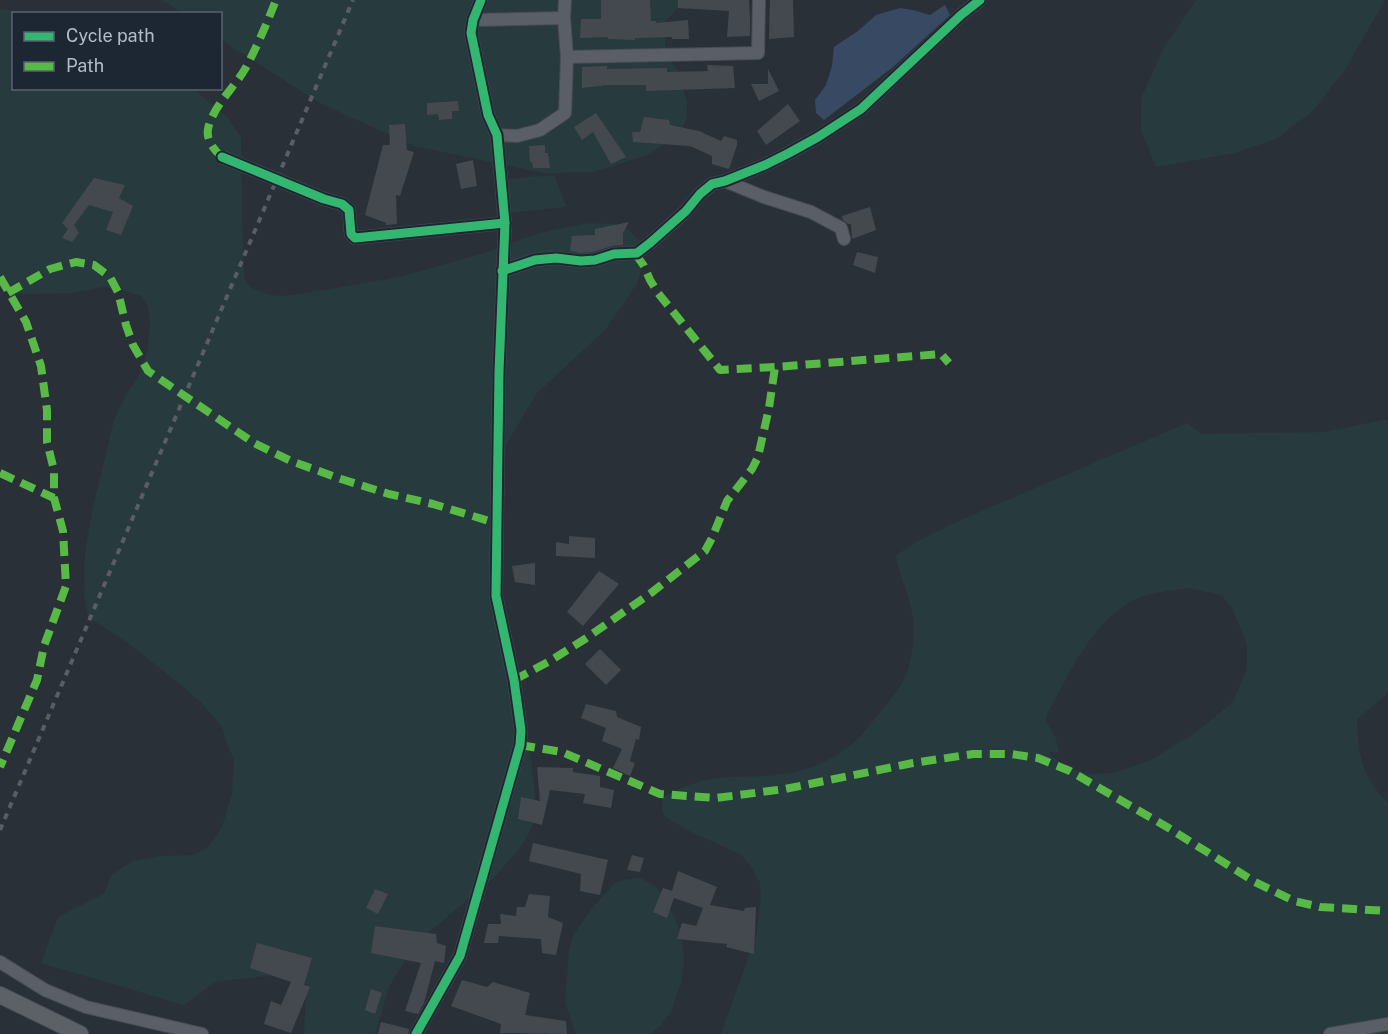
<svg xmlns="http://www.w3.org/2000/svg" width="1388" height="1034" viewBox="0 0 1388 1034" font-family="'Public Sans',sans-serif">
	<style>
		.green { fill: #273a3e; fill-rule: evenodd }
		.water { fill: #384963 }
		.building { fill: #444950 }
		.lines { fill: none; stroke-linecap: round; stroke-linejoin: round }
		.minor-casing { stroke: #484c53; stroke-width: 14 }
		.major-casing { stroke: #484c55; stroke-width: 18 }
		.minor { stroke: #5a5e66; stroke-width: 12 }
		.major { stroke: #5c6168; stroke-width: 16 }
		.rail { stroke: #595d64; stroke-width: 4; stroke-dasharray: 6 6; stroke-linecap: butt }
		.minor-bridge-casing { stroke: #484c53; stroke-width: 14; stroke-linecap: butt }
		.minor-bridge { stroke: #5a5e66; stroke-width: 12 }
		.quiet { stroke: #58b947; stroke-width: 8; stroke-dasharray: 15 8; stroke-linecap: butt }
		.cycleway-casing { stroke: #1d2633; stroke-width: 13 }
		.cycleway { stroke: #33b770; stroke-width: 9 }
	</style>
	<rect width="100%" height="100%" fill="#2a3038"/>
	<g class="green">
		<polygon points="162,0 685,0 666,21 665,38 665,54 678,71 687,101 687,117 680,135 647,155 594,172 544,173 414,146 320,103 221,40 220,14 182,13"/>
		<polygon points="1196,0 1385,0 1346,68 1312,112 1276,139 1235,153 1156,167 1141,130 1141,98 1163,49"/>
		<polygon points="0,9 38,13 14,14 14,88 194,89 228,118 241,137 243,259 245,280 252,288 269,295 283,296 331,289 403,276 481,254 539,233 589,223 614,224 628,230 643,244 643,264 637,284 605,330 537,393 506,445 494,481 496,545 508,624 517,668 531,759 536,805 532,826 524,842 497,875 415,944 389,987 375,1034 304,1034 306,984 300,978 292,976 271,976 217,981 184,1005 41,963 58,917 104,894 111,875 131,862 160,856 194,855 208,847 222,827 232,794 234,760 227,744 222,727 200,701 161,669 125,641 88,617 84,595 85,554 92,512 114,420 126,395 139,375 148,349 150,321 147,304 141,296 126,291 104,287 72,293 30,294 8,293 0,288"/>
		<polygon points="554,175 566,207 507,213 508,179"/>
		<path d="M1386,419L1388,424V693L1357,719C1357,740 1360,767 1372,784C1377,791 1383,797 1388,803V1034H721L756,936L761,897L760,883L750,865L740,854L691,832L667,818L662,812L663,797C677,790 691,783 706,780C728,775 751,778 774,775C800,773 825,764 846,749C860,739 872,722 883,709C893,696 905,683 909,666C913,653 914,635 913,621C912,597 899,579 896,555L920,540L963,519L1187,423L1201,434L1325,432ZM1188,588L1222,595L1233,610L1247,645V669L1233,702L1195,733L1149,761L1113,773L1089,774L1069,768L1050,755V752L1059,753L1055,736L1046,721V716C1070,674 1091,620 1138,598C1148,593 1175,590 1188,588Z"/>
		<polygon points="641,878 655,886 666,898 681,933 684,959 681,982 671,1012 662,1024 650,1034 576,1034 565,1003 569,951 573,935 594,906 615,883 627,879"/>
	</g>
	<polygon class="water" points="945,5 950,15 893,67 824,120 816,113 815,100 826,85 832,66 834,47 858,31 876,15 900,8 913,10 930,15"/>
	<g class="building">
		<polygon points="601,0 650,0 651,21 656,21 656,23 688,20 689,39 672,39 672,37 635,38 635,40 608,39 608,37 580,38 581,19 601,19"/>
		<polygon points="678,0 749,0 750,18 750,36 727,37 729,11 678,8"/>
		<polygon points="770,0 793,0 794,37 769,39"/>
		<polygon points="707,65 733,66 735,88 646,91 646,85 608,85 582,88 582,67 607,66 607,69 667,68 667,72 708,71"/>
		<polygon points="768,69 779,91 759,101 751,84 768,84"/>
		<polygon points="458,101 459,111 452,111 452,119 439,120 438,114 427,115 427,103"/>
		<polygon points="788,104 800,121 766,145 757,131"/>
		<polygon points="596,113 626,157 611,164 593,132 582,140 574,127"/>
		<polygon points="644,117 669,120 670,125 699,131 721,141 724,136 737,140 737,145 729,169 712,164 712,156 690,146 633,142 632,132 640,132"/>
		<polygon points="405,124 407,150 414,152 400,196 396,195 397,224 386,225 386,223 365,215 383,145 390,145 389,125"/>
		<polygon points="545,145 545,153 548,153 550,168 533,168 532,162 530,162 529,146"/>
		<polygon points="473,160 477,186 461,189 456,164"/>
		<polygon points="94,178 125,185 119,198 133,206 121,235 106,230 113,212 89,205 74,225 79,233 72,242 62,238 68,229 62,223"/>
		<polygon points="870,207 876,230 852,239 851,224 848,224 843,220 842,216"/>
		<polygon points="629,222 623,233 623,245 612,246 593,252 581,253 570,251 572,236 595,235 595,229"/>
		<polygon points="857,252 878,257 875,273 853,265"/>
		<polygon points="569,536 595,538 595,558 556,556 556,542 569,544"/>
		<polygon points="535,563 535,585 515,582 512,566"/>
		<polygon points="599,571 619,584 583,626 567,612"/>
		<polygon points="600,649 621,670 606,685 585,664"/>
		<polygon points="586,704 616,711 617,717 641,727 639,740 636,739 630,761 635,763 630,776 613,768 622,749 602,741 606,728 581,718"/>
		<polygon points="537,767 573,768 573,772 600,776 600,787 614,790 611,808 583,803 585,794 550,790 542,825 518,819 521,797 540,801"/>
		<polygon points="533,843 608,860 600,895 580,891 581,874 529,861"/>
		<polygon points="632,855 644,858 640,872 627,870"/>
		<polygon points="678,871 717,887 710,905 744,911 745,908 756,907 754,954 726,947 727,944 677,939 682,923 696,926 703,908 674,898 667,918 653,912 663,888 672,891"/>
		<polygon points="375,889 388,894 378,914 366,908"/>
		<polygon points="529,894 550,896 548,917 563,923 556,955 542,953 541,939 499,936 498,943 484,943 488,924 501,924 500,914 516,916 517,907 525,907"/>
		<polygon points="375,926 436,934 437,943 446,946 444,963 435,961 424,1003 418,1014 405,1011 421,963 371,953"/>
		<polygon points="257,943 312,958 304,985 310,987 291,1033 264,1024 271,1001 281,1005 291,982 250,968"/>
		<polygon points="462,980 487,987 493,982 530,993 525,1015 566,1021 567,1034 500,1033 501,1024 451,1006"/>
		<polygon points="371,989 382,993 375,1014 365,1010"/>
		<polygon points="381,1022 409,1029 408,1034 378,1034"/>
	</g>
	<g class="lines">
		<defs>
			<g id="minor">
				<polyline points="565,0 564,18 567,57 758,53 759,0"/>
				<polyline points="473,20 564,18"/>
				<polyline points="497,135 517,136 540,130 565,113 567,57"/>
				<polyline points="725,181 764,197 811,212 841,228 844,239"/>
				<polyline points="324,199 342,204 349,210 351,234 355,238 505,223"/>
				<polyline points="502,271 535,260 556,258 581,261 595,260 614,254 637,253 650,243 686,211 700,194 712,184 725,181 765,165 789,153 818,137 861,109 961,15 980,0"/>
				<polyline points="0,962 45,990 86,1007 202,1034"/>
				<polyline points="416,1034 460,956 520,745 521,730 514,680 496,596 499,372 505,223 497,135 488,115 471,33 473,20 481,0"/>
				<polyline points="1330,1034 1388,1024"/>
			</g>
			<polyline id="major" points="0,995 80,1034"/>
		</defs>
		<use href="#minor" class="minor-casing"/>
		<use href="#major" class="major-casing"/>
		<use href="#minor" class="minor"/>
		<use href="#major" class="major"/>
		<polyline class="rail" points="0,830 353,0"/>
		<defs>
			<polyline id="minor-bridge" points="222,157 324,199"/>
		</defs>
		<use href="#minor-bridge" class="minor-bridge-casing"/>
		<use href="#minor-bridge" class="minor-bridge"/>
		<g class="quiet">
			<path d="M222,157C214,150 206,140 208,129C213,106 234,88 245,69C257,47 267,23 276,0"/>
			<polyline points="637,253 639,259 644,266 650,280 658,293 720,370 775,367 941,354 949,363"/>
			<polyline points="0,277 26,322 41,366 47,410 47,442 54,470 54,498 63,531 66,586 44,646 37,680 0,767"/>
			<polyline points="8,293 50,269 76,262 94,265 110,277 118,292 126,325 133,345 148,371 254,443 291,461 341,479 389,494 433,504 496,523"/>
			<polyline points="0,473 54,498"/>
			<polyline points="514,680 550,661 585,639 651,593 705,551 712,538 727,501 752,469 758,457 769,408 775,367"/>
			<polyline points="520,745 562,752 660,794 716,798 785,789 913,763 973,754 1011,754 1038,758 1070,771 1167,827 1255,882 1294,901 1320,907 1388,911"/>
		</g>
		<defs>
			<g id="cycleway">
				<polyline points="222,157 324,199 342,204 349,210 351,234 355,238 505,223"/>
				<polyline points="502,271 535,260 556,258 581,261 595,260 614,254 637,253 650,243 686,211 700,194 712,184 725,181 765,165 789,153 818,137 861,109 961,15 980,0"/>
				<polyline points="416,1034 460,956 520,745 521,730 514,680 496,596 499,372 505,223 497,135 488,115 471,33 473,20 481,0"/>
			</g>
		</defs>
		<use href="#cycleway" class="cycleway-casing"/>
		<use href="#cycleway" class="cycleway"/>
	</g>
	<rect x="12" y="12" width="210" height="78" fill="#1d2633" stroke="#59626f" stroke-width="1.5"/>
	<rect x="24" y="32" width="30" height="9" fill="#33b770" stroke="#59626f" stroke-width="1.5"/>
	<text x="66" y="42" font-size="18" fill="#b4bcc9">Cycle path</text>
	<rect x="24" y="62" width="30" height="9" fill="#58b947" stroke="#59626f" stroke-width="1.5"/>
	<text x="66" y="72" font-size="18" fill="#b4bcc9">Path</text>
</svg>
